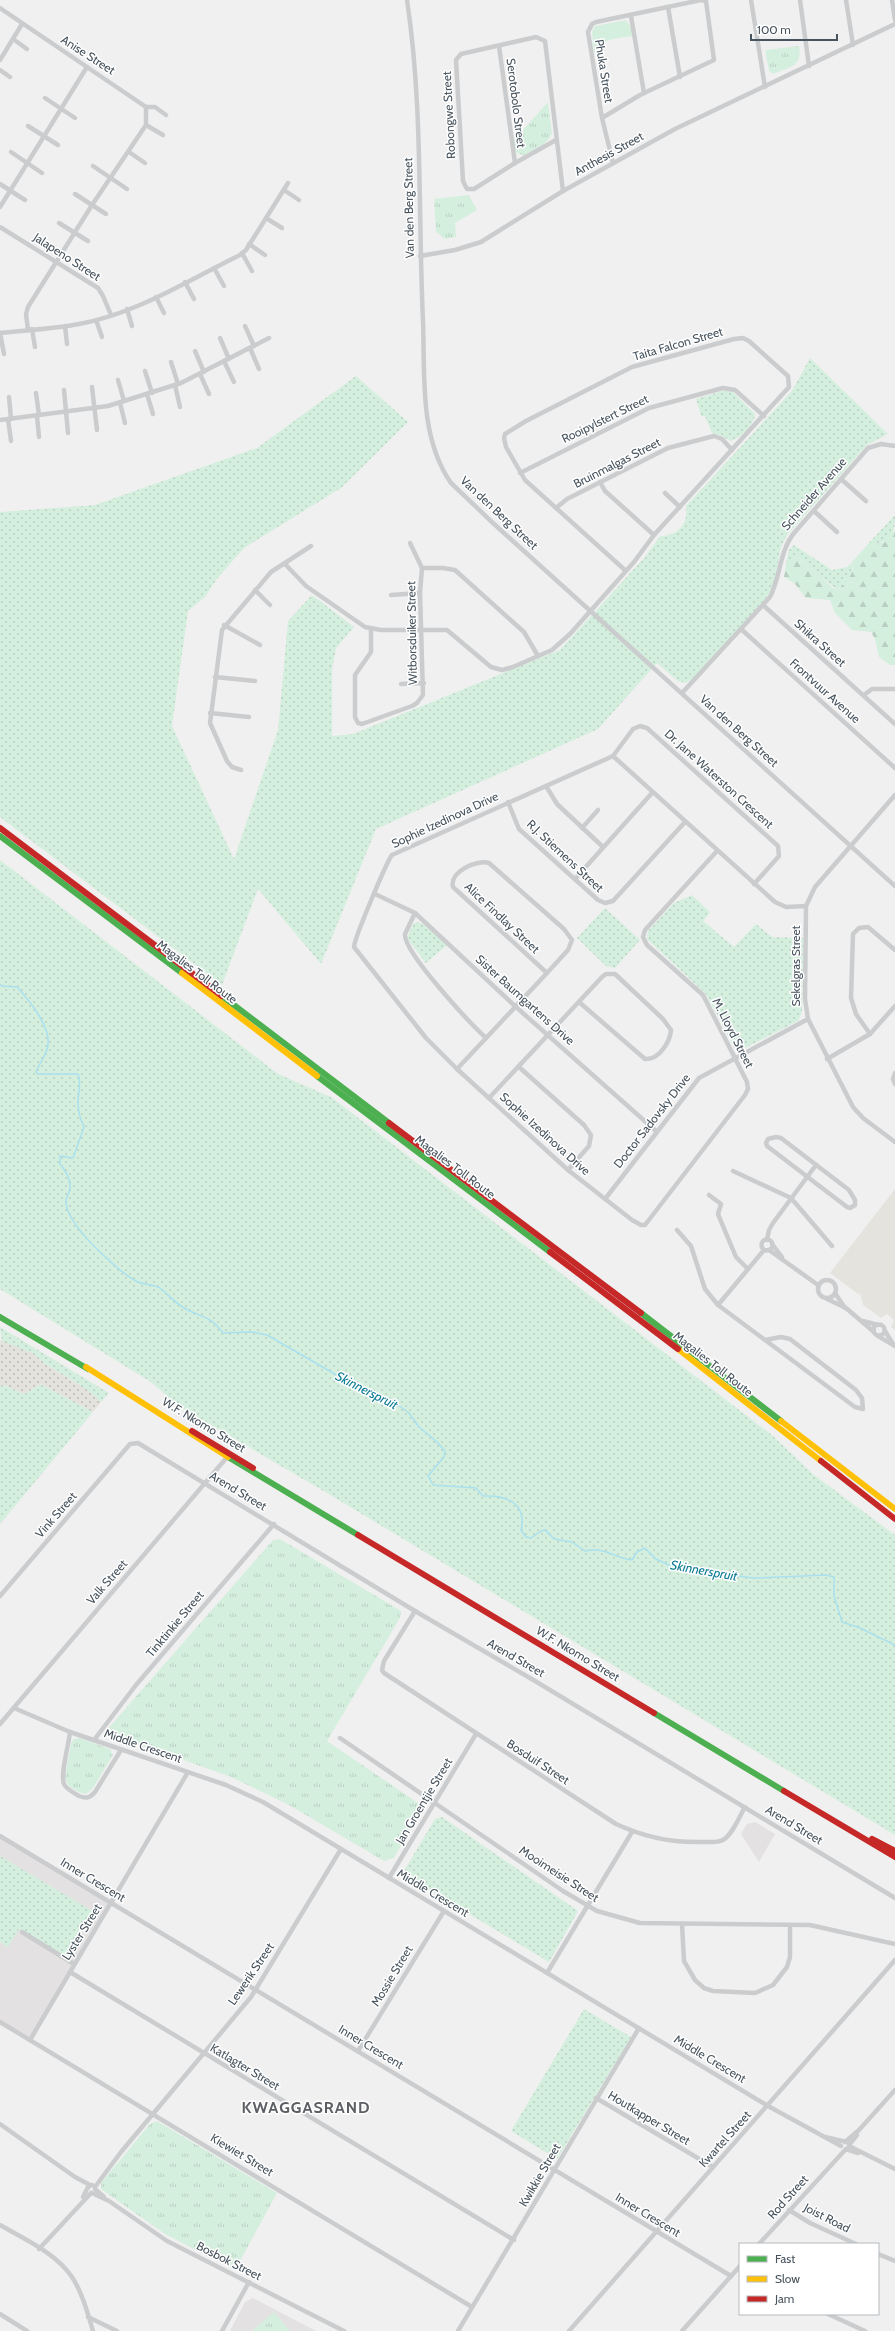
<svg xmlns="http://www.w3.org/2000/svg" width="895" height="2331" viewBox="0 0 895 2331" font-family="Cabin,sans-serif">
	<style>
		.commercial { fill: #e5e3de }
		.education { fill: #e3e1e2 }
		.grass { fill: url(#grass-dots) }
		.forest { fill: url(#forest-firs) }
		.sand { fill: url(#sand-dots) }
		.park { fill: url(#park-tufts) }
		.pitch { fill: #d5efde }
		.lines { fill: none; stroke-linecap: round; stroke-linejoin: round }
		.stream { stroke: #aae1ee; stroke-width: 1.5 }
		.street { stroke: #caccce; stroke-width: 4.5 }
		.fast { stroke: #4caf50; stroke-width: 6 }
		.slow { stroke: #ffc107; stroke-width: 6 }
		.jam { stroke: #c62828; stroke-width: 6 }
		.labels { text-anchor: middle; stroke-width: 3; stroke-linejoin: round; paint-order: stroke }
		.street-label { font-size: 12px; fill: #47535d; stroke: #fff }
		.water-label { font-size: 13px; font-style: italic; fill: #0d7c95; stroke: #fff }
		.district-label { font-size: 16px; font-weight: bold; letter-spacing: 1px; fill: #5c6064; stroke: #fff }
	</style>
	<defs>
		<pattern id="grass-dots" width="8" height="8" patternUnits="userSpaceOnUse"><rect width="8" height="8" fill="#d5efde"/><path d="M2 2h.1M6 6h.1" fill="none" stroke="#b8cfc1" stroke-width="1.8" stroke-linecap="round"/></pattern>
		<pattern id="forest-firs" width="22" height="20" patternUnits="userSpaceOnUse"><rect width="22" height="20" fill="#d5efde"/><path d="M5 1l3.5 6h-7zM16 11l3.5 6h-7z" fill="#b8cfc1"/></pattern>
		<pattern id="sand-dots" width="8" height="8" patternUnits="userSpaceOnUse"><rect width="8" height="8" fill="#e4e2dc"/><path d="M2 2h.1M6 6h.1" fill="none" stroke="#bbbab6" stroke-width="1.8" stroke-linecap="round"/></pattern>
		<pattern id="park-tufts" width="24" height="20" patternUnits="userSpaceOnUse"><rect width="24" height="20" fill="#d5efde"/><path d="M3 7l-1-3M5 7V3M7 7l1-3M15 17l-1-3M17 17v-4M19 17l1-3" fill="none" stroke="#b8cfc1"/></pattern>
	</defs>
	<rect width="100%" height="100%" fill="#f1f0f0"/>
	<polygon class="commercial" points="895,1189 895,1330 891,1327 894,1320 887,1314 881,1318 873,1312 863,1305 860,1293 858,1294 830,1273"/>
	<g class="education">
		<polygon points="755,1822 775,1834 759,1862 741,1834 747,1824"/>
		<polygon points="0,1835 113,1903 31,2040 0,2021"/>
		<polygon points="253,2298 316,2331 230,2331 245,2302"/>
	</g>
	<g class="grass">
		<path d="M810,358L888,434L867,445L787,535L781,547L775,580L768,596L693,679L685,683L678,681L657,663L598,729L376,829L321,964L258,889L222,985L0,817V512L95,505L257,448L356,376L408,422L341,488L244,548L216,580L205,597L188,611L172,726L234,859L278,730L288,621L312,595L354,627L336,648L332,670V736L353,734L560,650L645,557L660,536C678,536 689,523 686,506L792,391Z"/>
		<path d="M726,390L733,392L755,414C755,424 740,438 731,441L719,435L712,433L705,416H701L696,399Z"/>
		<path d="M895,515C895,535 891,545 869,543Z"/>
		<path d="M794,545L832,570L847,567L852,562C856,570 845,587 837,589L816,574L798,557L786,563L789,550Z"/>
		<polygon points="0,860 278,1074 331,1097 773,1436 814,1475 895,1535 895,1835 327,1493 177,1405 151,1382 0,1289"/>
		<polygon points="692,895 710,912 703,921 734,947 756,924 772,937 803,938 802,1012 798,1021 743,1049 734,1047 706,994 647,939 648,931 674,903"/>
		<polygon points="605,908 640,940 615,968 606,966 577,938"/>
		<polygon points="417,922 423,924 447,945 426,963 407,938 413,924"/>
		<polygon points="0,1327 109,1393 101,1402 75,1382 45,1364 34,1354 2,1342"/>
		<polygon points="41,1384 93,1412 0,1524 0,1386 4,1385 24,1394"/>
		<polygon points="442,1817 578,1911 549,1962 406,1876 405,1869 435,1819"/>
		<polygon points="0,1856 94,1912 67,1957 19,1929 8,1947 0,1942"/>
		<polygon points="584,2009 631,2037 557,2159 511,2131"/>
	</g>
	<path class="forest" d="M895,530V665H890L879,657L875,639L871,632L852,630L835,613L830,600L806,598L795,584L784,577L786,563L796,556L833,588L839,589C845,583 857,571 852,562L869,543H884Z"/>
	<polygon class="sand" points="0,1340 34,1354 45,1364 86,1389 101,1402 93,1412 41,1384 24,1394 4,1385 0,1386"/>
	<g class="park">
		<path d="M799,46C803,67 789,67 773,74L769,71L765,50Z"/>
		<path d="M548,102L552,133C548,145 534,149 524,155C515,154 514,149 513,141Z"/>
		<polygon points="469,195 477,210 455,223 456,237 445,239 436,232 434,199"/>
		<polygon points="280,1539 401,1611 400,1618 327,1741 418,1803 421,1810 394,1858 384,1861 289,1805 231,1777 105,1732 273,1540"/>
		<path d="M80,1738L110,1749L113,1755L93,1788L86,1794C77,1792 66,1787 65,1777L71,1743L74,1739Z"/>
		<polygon points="157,2121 277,2193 235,2270 165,2234 101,2189 101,2183 150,2124"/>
		<polygon points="274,2312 290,2331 252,2331"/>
	</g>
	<polygon class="pitch" points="626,20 631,27 632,36 608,40 594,53 592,32 595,26"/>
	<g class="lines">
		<path class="stream" d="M0,984L2,986L17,987C29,1000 54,1030 47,1049C45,1057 39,1064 36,1072L38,1074H78C82,1083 78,1092 78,1102C78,1112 80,1119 84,1127L73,1158L60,1156V1164C66,1171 71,1179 70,1189C69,1194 65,1198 66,1203C68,1222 96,1249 110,1261C117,1268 127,1276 136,1281C143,1285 153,1284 160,1288C169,1295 176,1304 186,1309C202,1318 211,1316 223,1333L252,1332L267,1335L340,1377L397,1404L409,1413L419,1427L436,1441L445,1451L444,1457L428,1476L433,1485L476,1488L483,1496C507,1495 527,1503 521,1530L526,1537L531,1538L541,1531L545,1530L554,1539L572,1542L585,1551C608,1547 611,1557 632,1560L637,1552L645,1548L656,1559L673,1567L753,1578L826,1575L834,1577V1596L842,1622L860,1628L895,1645"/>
		<g class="street">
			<path d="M407,0C423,106 418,214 423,321C425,375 419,437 451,483L494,524L895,886"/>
			<polyline points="751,0 765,87"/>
			<polyline points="800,0 809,66"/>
			<polyline points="846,0 853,45"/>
			<polyline points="892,0 895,20"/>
			<polyline points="668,7 680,77"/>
			<polyline points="0,8 146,107 155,107 166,115"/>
			<polyline points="631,16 644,93"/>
			<polyline points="13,39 27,49"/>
			<polyline points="499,46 515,163"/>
			<polyline points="0,60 22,24"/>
			<polyline points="0,70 10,77"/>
			<polyline points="45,98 75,118"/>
			<polyline points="602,118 640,95 714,60 706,1 701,0 596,22 592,24 588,32 602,118 613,163"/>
			<polyline points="146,125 163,135"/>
			<polyline points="28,126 58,145"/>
			<polyline points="556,140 515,163 474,189 467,189 463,181 456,60 461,54 536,37 545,41 563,191"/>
			<polyline points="11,152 42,173"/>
			<polyline points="129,152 145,163"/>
			<polyline points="93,166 127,189"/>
			<polyline points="0,184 25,200"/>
			<polyline points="284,190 299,200"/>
			<polyline points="75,194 106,214"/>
			<polyline points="0,207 87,67"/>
			<polyline points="266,218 282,228"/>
			<polyline points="59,223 88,241"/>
			<polyline points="0,227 98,288 103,296 111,315"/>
			<polyline points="249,244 265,255"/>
			<polyline points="242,253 252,271"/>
			<polyline points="420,256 455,250 481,242 563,191 675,129 895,24"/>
			<polyline points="214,268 224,286"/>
			<polyline points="185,282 194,299"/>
			<polyline points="156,297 164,313"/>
			<polyline points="127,309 132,326"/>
			<polyline points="96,320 102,337"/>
			<polyline points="65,326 67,344"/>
			<polyline points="245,326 254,346"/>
			<polyline points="32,329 35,347"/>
			<polyline points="28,330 26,314 28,307 92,205 146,125 146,107"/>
			<path d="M0,333C26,330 53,329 79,324C136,314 189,280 240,255L246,250L288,183"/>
			<polyline points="0,333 4,354"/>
			<polyline points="220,338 229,359"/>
			<polyline points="250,348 259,369"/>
			<polyline points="195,351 204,372"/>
			<polyline points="224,361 234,382"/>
			<polyline points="171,362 178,384"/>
			<polyline points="145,371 152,393"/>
			<polyline points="200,374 209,394"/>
			<polyline points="118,380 124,401"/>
			<polyline points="175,385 180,407"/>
			<polyline points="92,387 97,430"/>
			<polyline points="64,390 68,433"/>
			<polyline points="36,393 39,415"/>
			<polyline points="147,394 153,414"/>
			<polyline points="9,397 11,419"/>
			<polyline points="120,403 125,423"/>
			<polyline points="37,416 39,437"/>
			<polyline points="8,419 11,441"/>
			<polyline points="0,420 108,406 181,383 269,338"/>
			<polyline points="520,473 649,408 723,388 735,390 764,416"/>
			<polyline points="841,479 866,501"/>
			<polyline points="600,482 605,491 654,535"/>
			<polyline points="665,493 680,507"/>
			<polyline points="556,508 567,499 668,448 714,436 722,439 732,450"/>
			<polyline points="814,511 837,532"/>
			<polyline points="285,564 306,586 365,627 381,630 447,630 491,667 502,670 513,667 552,650 570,634 634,562 654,535 789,387 788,376 749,341 743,338 734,339 632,367 526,421 505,434 504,438 506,447 525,480 626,571"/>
			<polyline points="422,568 443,568 455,570 524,632 538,656"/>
			<polyline points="255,590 270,605"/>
			<polyline points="391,595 420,593"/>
			<polyline points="763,605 895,724"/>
			<polyline points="224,625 260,645"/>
			<polyline points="371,629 371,652 355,675 355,717 358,723 362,724 412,706 417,703 423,695 420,593 422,568 410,543"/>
			<polyline points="741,629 895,768"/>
			<polyline points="215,677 255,681"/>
			<polyline points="401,684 424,683"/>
			<path d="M682,693L770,597C781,576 779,552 794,533L868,448L881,444L895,446"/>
			<polyline points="864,695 872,689 895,689"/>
			<polyline points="210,713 249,717"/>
			<polyline points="613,756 775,902 786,907 806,906"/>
			<polyline points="241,770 232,767 227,761 210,723 222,630 271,572 311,546"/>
			<polyline points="546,786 557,804 603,847"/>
			<polyline points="895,795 815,887 806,906 805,999 808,1019 853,1107 863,1118 895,1142"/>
			<polyline points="508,802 519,829 598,900 605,903 613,901 685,822"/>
			<polyline points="582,828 598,810"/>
			<path d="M717,851L645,930L643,937L647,945L703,995L747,1082L748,1089L745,1095L645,1225H641L632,1220L568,1170L457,1069L426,1038L354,947C354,939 387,861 392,855L613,756L633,729L640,726L647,728L778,846L779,856L754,884"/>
			<polyline points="575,879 652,793"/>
			<polyline points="375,894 415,913 516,1007 656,1131"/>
			<path d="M415,913L405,934C403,952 471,1024 486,1038"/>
			<polyline points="870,1034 856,1014 851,998 853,934 859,928 868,927 895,950"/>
			<polyline points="827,1059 870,1034 895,1006"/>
			<polyline points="519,1067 584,1125 591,1135 589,1146 568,1170"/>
			<path d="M457,1069L547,973L568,950L572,940L564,929L489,863C477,859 449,872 453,887L547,973"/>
			<polyline points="895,1073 893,1079 895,1084"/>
			<path d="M489,1098L602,977L606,974H615L663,1019L671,1030C670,1042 659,1060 645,1059L579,1002"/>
			<polygon points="776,1137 781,1138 849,1190 855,1200 855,1205 850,1208 847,1207 767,1146 766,1143 768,1139"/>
			<polyline points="733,1171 791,1198 832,1246"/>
			<polyline points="709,1195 721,1204 718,1214 720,1219 736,1257 748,1269"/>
			<polyline points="605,1199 699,1078 808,1019"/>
			<polyline points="677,1230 691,1246 705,1289 718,1305 855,1407 863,1409 862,1398 856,1390 790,1339 781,1337 765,1340"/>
			<circle cx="767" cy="1245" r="5.5"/>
			<polyline points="767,1240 769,1230 773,1223 816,1165"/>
			<polyline points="772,1244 782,1257"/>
			<polyline points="769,1250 818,1285"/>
			<circle cx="827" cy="1289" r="9"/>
			<polyline points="835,1293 845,1308"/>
			<polyline points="827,1299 846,1308 874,1332"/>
			<polyline points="718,1305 764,1250"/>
			<polyline points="863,1321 878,1325"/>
			<circle cx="879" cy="1330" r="5.5"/>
			<polyline points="885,1331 893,1344"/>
			<polyline points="878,1336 895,1346"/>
			<polyline points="0,1596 130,1444 138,1443 415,1611 535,1681 895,1898"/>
			<path d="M415,1611L384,1661L382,1670L384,1673L616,1824C644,1837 672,1843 702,1842C709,1842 717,1843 723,1840C733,1834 739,1817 745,1807"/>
			<polyline points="14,1708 70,1732 226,1785 263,1802 768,2106 841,2146"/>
			<polyline points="0,1724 228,1456"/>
			<path d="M70,1732C69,1743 60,1775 64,1784C66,1789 74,1793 79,1796C86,1799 90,1798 95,1792L121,1750"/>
			<polyline points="340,1738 563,1891 597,1911 640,1923 810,1925 895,1944"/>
			<polyline points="94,1740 136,1685 274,1524"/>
			<polyline points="0,1836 731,2276"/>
			<polyline points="389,1878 476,1734"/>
			<polyline points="682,1924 684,1961 695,1980 704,1988 713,1991 755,1993 773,1985 787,1967 790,1957 790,1925"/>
			<polyline points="22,1932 74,1964"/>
			<polyline points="70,1972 514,2240"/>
			<polyline points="547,1973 632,1832"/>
			<polyline points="0,2022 472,2307"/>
			<polyline points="30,2040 188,1772"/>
			<polyline points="358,2051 444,1911"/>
			<polyline points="596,2098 713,2167"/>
			<polyline points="0,2124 75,2177 90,2185"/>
			<polyline points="825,2137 847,2142"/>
			<polyline points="845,2142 859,2130 895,2090"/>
			<polyline points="849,2145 857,2135"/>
			<polyline points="849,2146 895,2169"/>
			<polyline points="846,2149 858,2153"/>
			<polyline points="95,2187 121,2152 251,1997 341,1849"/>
			<polyline points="95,2189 104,2197"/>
			<polyline points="92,2193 109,2201 167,2241 344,2331"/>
			<polyline points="83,2197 88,2187 92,2185"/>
			<polyline points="789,2210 810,2223 856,2244"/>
			<path d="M0,2225C24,2239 56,2253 72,2277C82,2292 88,2314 93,2331"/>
			<polyline points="759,2244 845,2150"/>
			<polyline points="39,2249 91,2193"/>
			<polyline points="878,2254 895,2261"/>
			<polyline points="0,2314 27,2331"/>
			<polyline points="828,2314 865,2331"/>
			<polyline points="88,2317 117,2331"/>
			<polyline points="222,2331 249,2282"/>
			<polyline points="458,2331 639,2028"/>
			<polyline points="569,2331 895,1960"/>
			<polyline points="682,2331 740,2266"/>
		</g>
		<g class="fast">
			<polyline points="0,836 182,973"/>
			<polyline points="222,996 389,1123"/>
			<polyline points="317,1076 550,1252"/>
			<polyline points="641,1313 781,1421"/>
			<polyline points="0,1317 88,1369"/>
			<polyline points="228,1457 358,1535"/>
			<polyline points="654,1713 784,1791"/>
		</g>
		<g class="slow">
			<polyline points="182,973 317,1076"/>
			<polyline points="678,1349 821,1461"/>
			<polyline points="86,1367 228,1457"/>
			<polyline points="781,1421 895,1509"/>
		</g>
		<g class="jam">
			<polyline points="0,828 222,996"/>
			<polyline points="389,1123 641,1313"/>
			<polyline points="550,1252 678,1349"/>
			<polyline points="192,1431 253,1468"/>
			<polyline points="821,1461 895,1519"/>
			<polyline points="358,1535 654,1713"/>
			<polyline points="784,1791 895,1857"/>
			<polyline points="872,1839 895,1851"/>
		</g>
	</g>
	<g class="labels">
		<g class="street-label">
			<text transform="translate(88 55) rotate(33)" y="4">Anise Street</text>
			<text transform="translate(604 71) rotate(81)" y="4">Phuka Street</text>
			<text transform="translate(516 103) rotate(83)" y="4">Serotobolo Street</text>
			<text transform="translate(449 115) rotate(-93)" y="4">Robongwe Street</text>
			<text transform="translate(609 154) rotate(-29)" y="4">Anthesis Street</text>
			<text transform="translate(409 208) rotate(-91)" y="4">Van den Berg Street</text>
			<text transform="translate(67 257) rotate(33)" y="4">Jalapeno Street</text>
			<text transform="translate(678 344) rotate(-16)" y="4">Taita Falcon Street</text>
			<text transform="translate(605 419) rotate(-26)" y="4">Rooipylstert Street</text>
			<text transform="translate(617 463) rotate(-27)" y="4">Bruinmalgas Street</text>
			<text transform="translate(814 494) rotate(-49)" y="4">Schneider Avenue</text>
			<text transform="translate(499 513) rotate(43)" y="4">Van den Berg Street</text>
			<text transform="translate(412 633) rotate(-91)" y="4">Witborsduiker Street</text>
			<text transform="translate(820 643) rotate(42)" y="4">Shikra Street</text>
			<text transform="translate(825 691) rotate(42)" y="4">Frontvuur Avenue</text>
			<text transform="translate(739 731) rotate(42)" y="4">Van den Berg Street</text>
			<text transform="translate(719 779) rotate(42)" y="4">Dr. Jane Waterston Crescent</text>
			<text transform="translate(445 820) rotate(-25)" y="4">Sophie Izedinova Drive</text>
			<text transform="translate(565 856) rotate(43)" y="4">R.J. Stiemens Street</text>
			<text transform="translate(502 918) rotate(43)" y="4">Alice Findlay Street</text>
			<text transform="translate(796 966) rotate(-90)" y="4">Sekelgras Street</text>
			<text transform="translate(197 972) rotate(37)" y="4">Magalies Toll Route</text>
			<text transform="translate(525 1000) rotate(42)" y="4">Sister Baumgartens Drive</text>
			<text transform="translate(733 1033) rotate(63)" y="4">M. Lloyd Street</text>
			<text transform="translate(652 1121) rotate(-52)" y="4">Doctor Sadovsky Drive</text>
			<text transform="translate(545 1134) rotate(42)" y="4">Sophie Izedinova Drive</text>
			<text transform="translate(455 1167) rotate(37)" y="4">Magalies Toll Route</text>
			<text transform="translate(713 1364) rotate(38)" y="4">Magalies Toll Route</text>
			<text transform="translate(204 1425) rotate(31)" y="4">W.F. Nkomo Street</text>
			<text transform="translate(238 1491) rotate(31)" y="4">Arend Street</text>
			<text transform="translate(56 1515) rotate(-49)" y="4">Vink Street</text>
			<text transform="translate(107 1582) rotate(-49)" y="4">Valk Street</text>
			<text transform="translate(175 1624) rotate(-50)" y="4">Tinktinkie Street</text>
			<text transform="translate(578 1654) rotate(31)" y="4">W.F. Nkomo Street</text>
			<text transform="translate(516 1658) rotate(30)" y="4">Arend Street</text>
			<text transform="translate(143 1746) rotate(19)" y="4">Middle Crescent</text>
			<text transform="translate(538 1762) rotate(33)" y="4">Bosduif Street</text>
			<text transform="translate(424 1801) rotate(-59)" y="4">Jan Groentjie Street</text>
			<text transform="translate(794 1825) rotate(31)" y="4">Arend Street</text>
			<text transform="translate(559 1874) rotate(33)" y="4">Mooimeisie Street</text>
			<text transform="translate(93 1880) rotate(31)" y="4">Inner Crescent</text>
			<text transform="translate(433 1893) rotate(31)" y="4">Middle Crescent</text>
			<text transform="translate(82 1932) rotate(-58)" y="4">Lyster Street</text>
			<text transform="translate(251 1974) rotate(-56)" y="4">Lewerik Street</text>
			<text transform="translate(392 1976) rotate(-59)" y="4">Mossie Street</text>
			<text transform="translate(371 2047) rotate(31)" y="4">Inner Crescent</text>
			<text transform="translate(710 2059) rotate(31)" y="4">Middle Crescent</text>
			<text transform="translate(245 2067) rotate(31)" y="4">Katlagter Street</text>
			<text transform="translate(649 2118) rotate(31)" y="4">Houtkapper Street</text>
			<text transform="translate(725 2139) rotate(-48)" y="4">Kwartel Street</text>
			<text transform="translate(242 2155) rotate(31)" y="4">Kiewiet Street</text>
			<text transform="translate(540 2175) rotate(-60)" y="4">Kwikkie Street</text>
			<text transform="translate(788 2197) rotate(-48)" y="4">Rod Street</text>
			<text transform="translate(648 2215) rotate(31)" y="4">Inner Crescent</text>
			<text transform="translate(827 2218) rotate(27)" y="4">Joist Road</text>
			<text transform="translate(229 2261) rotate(27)" y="4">Bosbok Street</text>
		</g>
		<g class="water-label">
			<text transform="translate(367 1390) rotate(27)" y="5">Skinnerspruit</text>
			<text transform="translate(704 1570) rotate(10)" y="5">Skinnerspruit</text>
		</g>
		<g class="district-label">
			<text x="306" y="2113">KWAGGASRAND</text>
		</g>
	</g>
	<rect x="739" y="2243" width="140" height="72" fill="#ffffff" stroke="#b5babe"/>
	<rect x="747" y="2256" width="20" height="6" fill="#4caf50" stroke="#b5babe"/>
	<text x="775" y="2263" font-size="12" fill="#47535d">Fast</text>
	<rect x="747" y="2276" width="20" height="6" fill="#ffc107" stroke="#b5babe"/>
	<text x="775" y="2283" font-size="12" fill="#47535d">Slow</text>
	<rect x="747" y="2296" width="20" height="6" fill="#c62828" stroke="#b5babe"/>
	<text x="775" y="2303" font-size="12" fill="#47535d">Jam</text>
	<path d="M751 34v6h86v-6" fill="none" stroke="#47535d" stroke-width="2"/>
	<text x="757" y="34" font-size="12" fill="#47535d" stroke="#ffffff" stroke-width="3" paint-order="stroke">100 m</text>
</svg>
